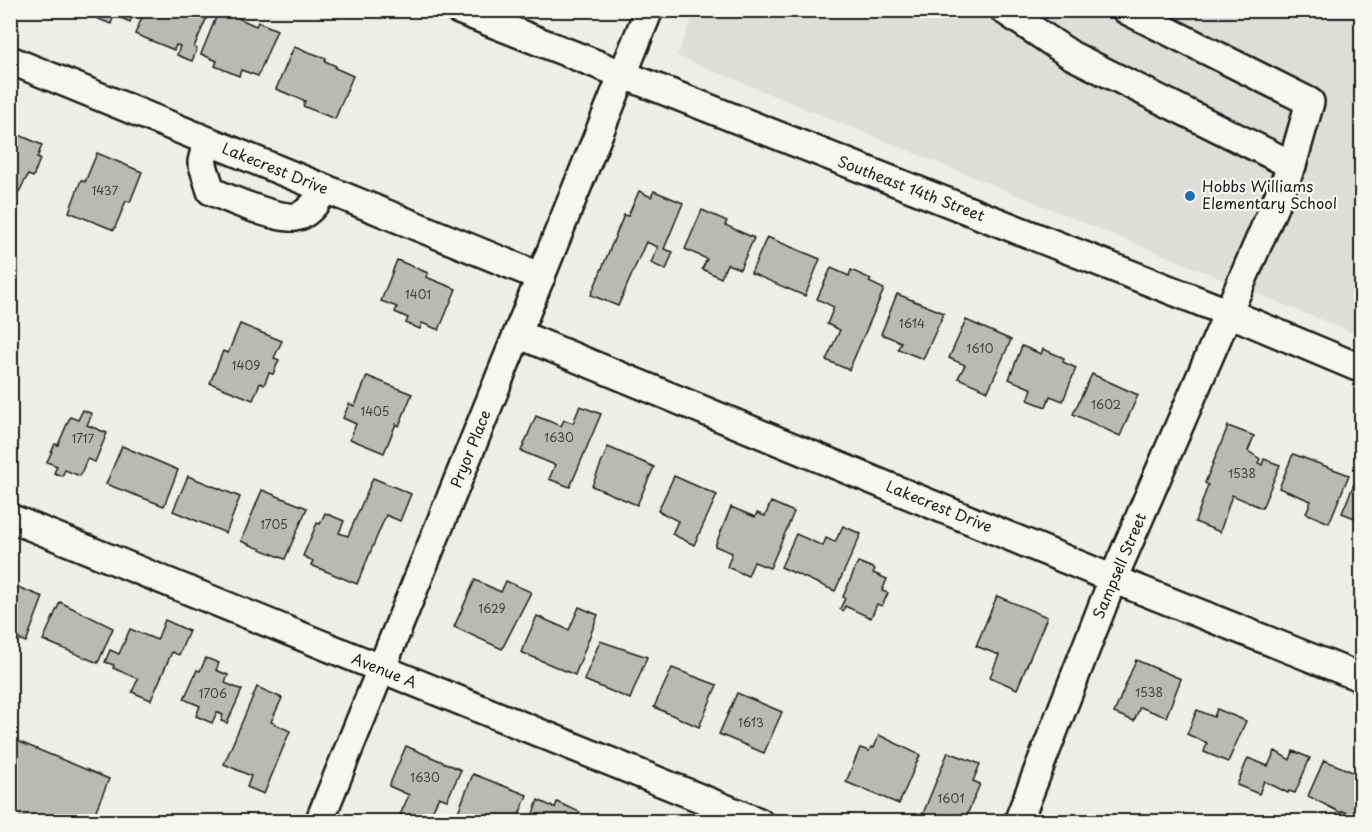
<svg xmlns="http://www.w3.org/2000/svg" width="1372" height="832" viewBox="0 0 1372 832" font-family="'Playpen Sans',sans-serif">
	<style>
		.built { fill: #ddddda }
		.building { fill: #b9b9b6; stroke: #1c1c1c; stroke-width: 1.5 }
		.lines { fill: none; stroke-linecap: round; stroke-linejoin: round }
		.minor-casing { stroke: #1c1c1c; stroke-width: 32 }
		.minor { stroke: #f6f6f2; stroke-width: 27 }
		.poi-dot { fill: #1f6fb2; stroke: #f6f6f2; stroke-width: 2 }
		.labels { text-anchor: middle; stroke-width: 4.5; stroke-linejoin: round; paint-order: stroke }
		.number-label { font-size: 12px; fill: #434342 }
		.street-label { font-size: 15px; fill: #1c1c1c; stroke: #f6f6f2 }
		.poi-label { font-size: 15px; fill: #1c1c1c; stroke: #f6f6f2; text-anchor: start }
	</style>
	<rect width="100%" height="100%" fill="#edede9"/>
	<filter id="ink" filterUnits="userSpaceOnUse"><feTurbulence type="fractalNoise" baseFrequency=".0167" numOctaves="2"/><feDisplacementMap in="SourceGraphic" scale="12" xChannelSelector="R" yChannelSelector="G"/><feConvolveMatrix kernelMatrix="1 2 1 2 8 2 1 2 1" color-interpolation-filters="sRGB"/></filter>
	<g filter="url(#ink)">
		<polygon class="built" points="695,11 1361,11 1361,336 677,56"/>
		<g class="building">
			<polygon points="88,10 135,10 130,22 114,15 111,24 86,14"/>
			<polygon points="145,10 210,10 194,47 197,49 192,61 177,55 180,46 176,45 174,50 135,34"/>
			<polygon points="219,10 229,10 239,15 238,18 256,26 258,22 277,30 258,76 241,70 239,76 215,66 217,61 201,54"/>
			<polygon points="294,47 326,58 325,61 336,66 335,68 353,76 335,119 303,106 305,101 276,89"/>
			<polygon points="10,131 42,145 37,158 40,159 33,177 28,175 13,203 10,202"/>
			<polygon points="97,153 142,172 130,202 126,201 114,230 69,212 81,180 85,182"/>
			<polygon points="639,191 651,197 654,191 683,203 664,249 673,252 666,270 651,263 658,247 646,242 618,306 591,295 624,215 628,216"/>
			<polygon points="702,210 727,221 725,225 754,238 740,269 727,264 721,278 702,269 707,259 685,249"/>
			<polygon points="767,237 820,259 805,296 751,273"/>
			<polygon points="397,260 428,273 426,277 456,289 439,330 422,323 420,329 406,323 408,318 395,312 397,307 381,301"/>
			<polygon points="831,268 849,276 851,270 871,279 869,282 884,289 849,370 826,360 840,330 827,324 834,307 817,299"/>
			<polygon points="897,294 944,313 923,359 898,349 901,342 881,334"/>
			<polygon points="966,320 1011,340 988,391 958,378 965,365 949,358"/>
			<polygon points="240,324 282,341 274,358 279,360 273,374 269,373 264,385 260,383 253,400 210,383 223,351 228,353"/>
			<polygon points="1022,346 1041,354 1043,349 1064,358 1063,362 1076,368 1063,401 1050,396 1046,407 1028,400 1032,389 1009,379"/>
			<polygon points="1092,374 1138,395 1120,436 1073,414"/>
			<polygon points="367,376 412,394 399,426 396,424 384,453 350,439 356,424 343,418 349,404 355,406"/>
			<polygon points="580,406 601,414 570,487 549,479 555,465 521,451 536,416 561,426 564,420 573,423"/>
			<polygon points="83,410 92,414 87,425 107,433 95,462 87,459 80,476 65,470 62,476 54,473 57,466 47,462 55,444 58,445 70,417 78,420"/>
			<polygon points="1228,426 1254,436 1248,451 1260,459 1258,463 1262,465 1264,459 1280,465 1262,508 1232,495 1220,532 1195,522 1208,485 1205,483"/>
			<polygon points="122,446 178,470 164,506 106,484"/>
			<polygon points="608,447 654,467 637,505 592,486"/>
			<polygon points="1293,454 1349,475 1329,523 1306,513 1311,501 1279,488"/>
			<polygon points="188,476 240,497 226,533 173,511"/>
			<polygon points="674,476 717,495 694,545 672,534 678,521 658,511"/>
			<polygon points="373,478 411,494 400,521 386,515 357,584 311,565 313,561 303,556 317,523 320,524 325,513 344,521 339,533 348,536"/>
			<polygon points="1356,479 1362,482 1362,521 1342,513"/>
			<polygon points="262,490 307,508 285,559 241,541"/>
			<polygon points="771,502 794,512 770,568 754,562 748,576 727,567 732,553 715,546 731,507 755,517 757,513 765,516"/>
			<polygon points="843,526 861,534 835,591 781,567 796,534 823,546 826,538 835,542"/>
			<polygon points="858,562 875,569 873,573 887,579 882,591 888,593 882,606 877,604 871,618 845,606 843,611 840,609 845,598 843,597"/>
			<polygon points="475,580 501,592 506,581 531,592 502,649 454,627"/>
			<polygon points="10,584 43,597 26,642 10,636"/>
			<polygon points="997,596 1047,617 1017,689 990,677 999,655 976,646"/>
			<polygon points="60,602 113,628 98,663 43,640"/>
			<polygon points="579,607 598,615 575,675 521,652 537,616 569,630"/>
			<polygon points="165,620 189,631 179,655 172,652 151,700 132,692 138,679 113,668 114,665 105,662 110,650 119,654 130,629 157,640"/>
			<polygon points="600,641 647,657 630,699 584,680"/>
			<polygon points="206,658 219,663 216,670 228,675 225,683 242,690 227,723 221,721 223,715 217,712 212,723 196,716 200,706 184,699 197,670 200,671"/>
			<polygon points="1136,660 1181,679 1166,717 1140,707 1134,721 1114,713"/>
			<polygon points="672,668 717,685 699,727 654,707"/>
			<polygon points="257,687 282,698 271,722 290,731 264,794 247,787 251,776 224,764"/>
			<polygon points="737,693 782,712 764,753 719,734"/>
			<polygon points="1217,709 1246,721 1228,762 1204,752 1207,743 1187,734 1197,710 1214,717"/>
			<polygon points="879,735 920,755 899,804 846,782 860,748 869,751 871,747 874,748"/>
			<polygon points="10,738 109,779 91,822 10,822"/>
			<polygon points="406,746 461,770 447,800 439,797 427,822 415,822 400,815 409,795 389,786"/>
			<polygon points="1275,751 1290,760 1293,751 1310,758 1295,793 1289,791 1288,793 1264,781 1259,794 1237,785 1248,758 1268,766"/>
			<polygon points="948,752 980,764 973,781 980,784 966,817 959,814 956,822 936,822 922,816"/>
			<polygon points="1324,760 1355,773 1358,766 1362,767 1362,809 1358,817 1342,811 1341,813 1308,796"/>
			<polygon points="473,774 527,795 516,822 495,818 493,822 454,822"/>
			<polygon points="538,800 555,808 557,802 580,812 578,816 592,822 530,822"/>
		</g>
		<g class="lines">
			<defs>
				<g id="minor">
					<polyline points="459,10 1229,313 1362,369"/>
					<polyline points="1004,10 1071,55 1292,165"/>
					<polyline points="10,60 541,277"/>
					<path d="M207,141L202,162L211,191C229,199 276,219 295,217C309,215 318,199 326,189"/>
					<polyline points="518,334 1113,579 1362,678"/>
					<polyline points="10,518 759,822"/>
					<polyline points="319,822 649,10"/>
					<polyline points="1018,822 1113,579 1292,165 1310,102 1126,10"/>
				</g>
			</defs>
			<use href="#minor" class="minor-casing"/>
			<use href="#minor" class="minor"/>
		</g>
	</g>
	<circle class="poi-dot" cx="1190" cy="196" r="6"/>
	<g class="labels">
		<g class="number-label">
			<text x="105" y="195">1437</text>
			<text x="418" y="299">1401</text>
			<text x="912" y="328">1614</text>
			<text x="980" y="353">1610</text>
			<text x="246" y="370">1409</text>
			<text x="1106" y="409">1602</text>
			<text x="375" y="416">1405</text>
			<text x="559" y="442">1630</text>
			<text x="83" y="443">1717</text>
			<text x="1242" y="478">1538</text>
			<text x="274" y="529">1705</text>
			<text x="492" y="613">1629</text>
			<text x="1149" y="697">1538</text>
			<text x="213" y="698">1706</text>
			<text x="751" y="727">1613</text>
			<text x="425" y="782">1630</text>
			<text x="951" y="803">1601</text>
		</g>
		<g class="street-label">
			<text transform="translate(275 169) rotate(22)" y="5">Lakecrest Drive</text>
			<text transform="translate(911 189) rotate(21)" y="5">Southeast 14th Street</text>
			<text transform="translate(471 449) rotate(-68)" y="5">Pryor Place</text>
			<text transform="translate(939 507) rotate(22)" y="5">Lakecrest Drive</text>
			<text transform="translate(1120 566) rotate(-67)" y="5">Sampsell Street</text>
			<text transform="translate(384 671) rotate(22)" y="5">Avenue A</text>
		</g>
		<g class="poi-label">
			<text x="1202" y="192">Hobbs Williams<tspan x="1202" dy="17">Elementary School</tspan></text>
		</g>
	</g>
	<rect width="1372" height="832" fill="none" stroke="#f6f6f2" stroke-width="36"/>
	<rect x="18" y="18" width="1336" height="796" fill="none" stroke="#1c1c1c" stroke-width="2" filter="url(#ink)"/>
</svg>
